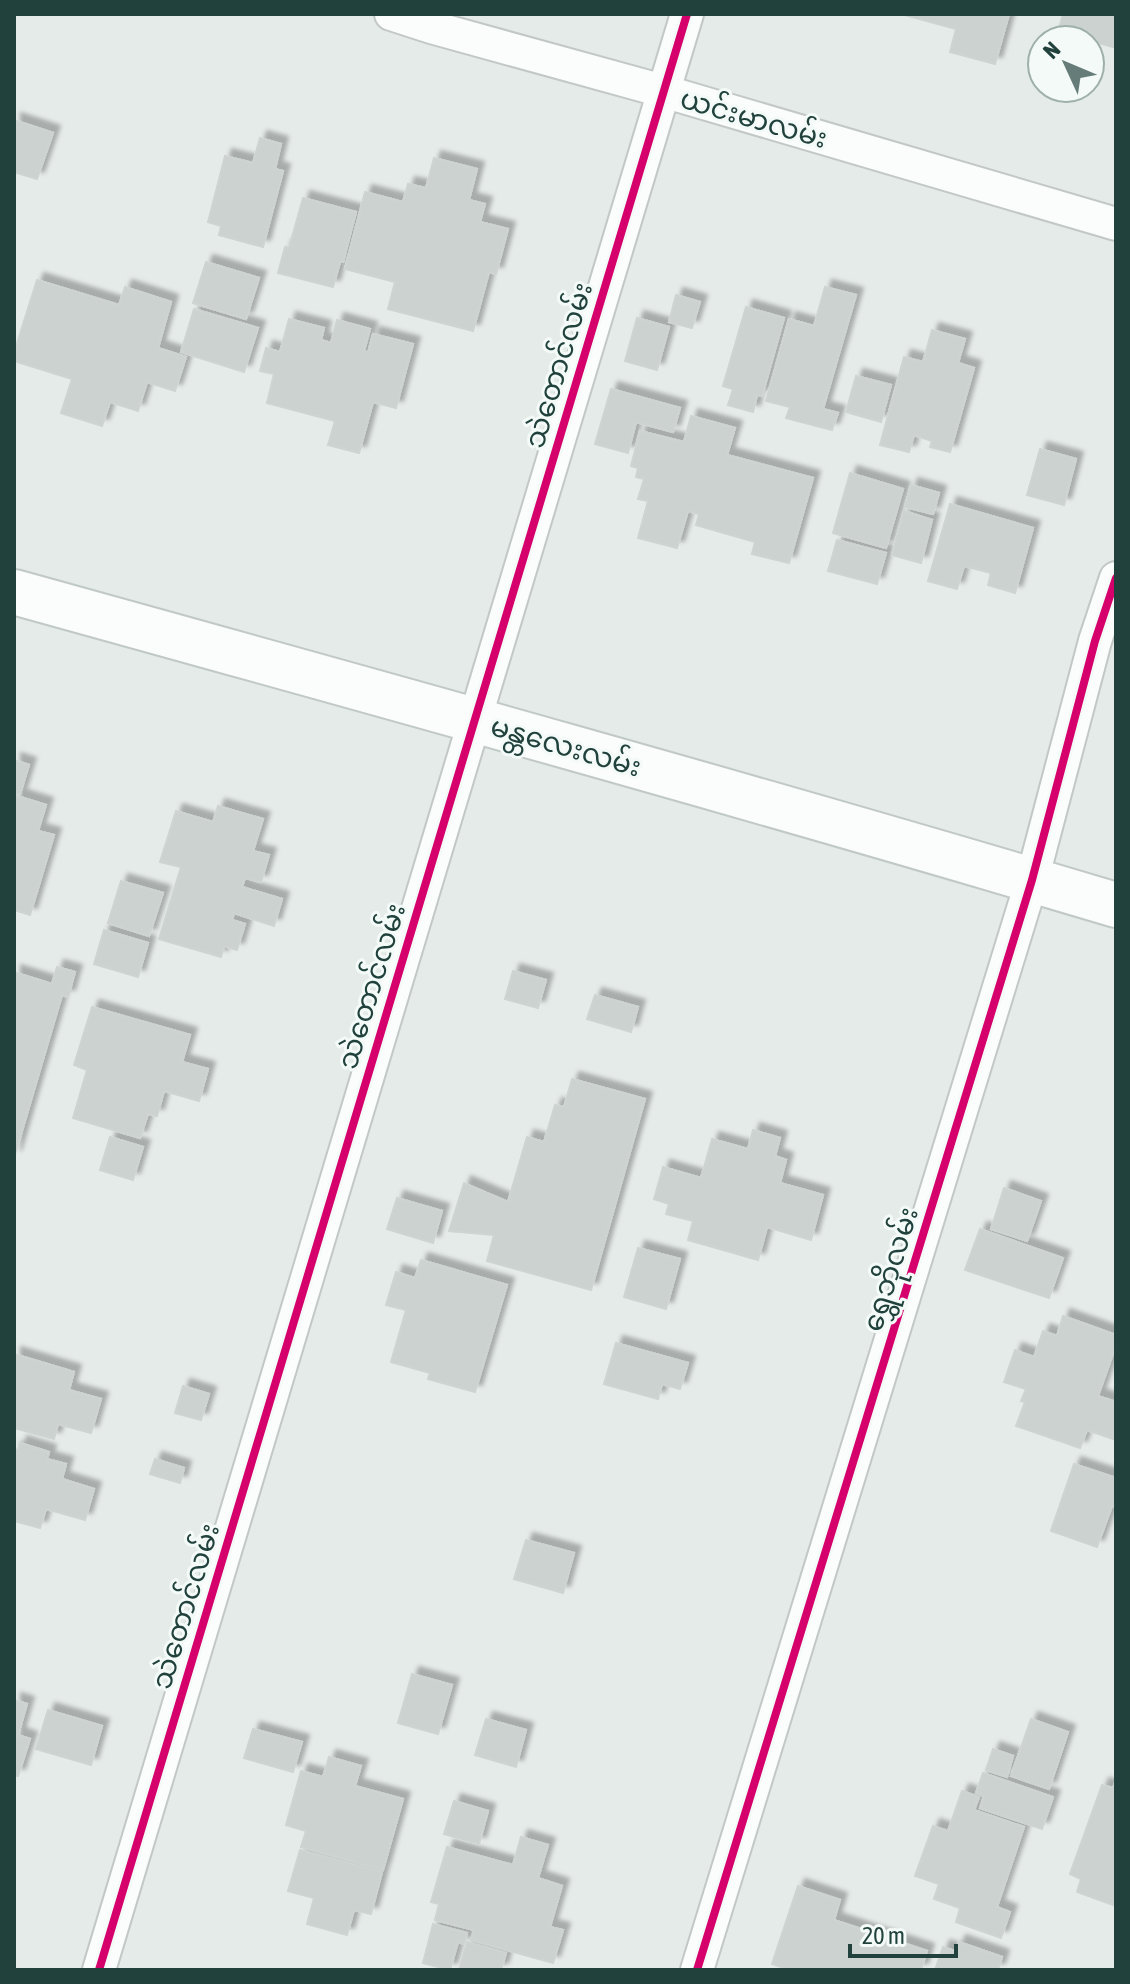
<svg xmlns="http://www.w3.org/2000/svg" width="1130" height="1984" viewBox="0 0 1130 1984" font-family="'Asap Condensed','Noto Sans Myanmar',sans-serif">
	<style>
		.building { fill: #ccd2d0; stroke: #cdd4d2; stroke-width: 2; filter: url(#shadow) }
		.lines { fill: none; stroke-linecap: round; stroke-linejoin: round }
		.minor-casing { stroke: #c2c8c6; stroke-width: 36 }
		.secondary-casing { stroke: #c0c9c6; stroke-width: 48 }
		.minor { stroke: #fbfcfc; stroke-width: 32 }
		.secondary { stroke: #fbfcfc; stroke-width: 44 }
		.cycleway-casing { stroke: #f3faf7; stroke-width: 13 }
		.cycleway { stroke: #d6006c; stroke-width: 8 }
		.labels { text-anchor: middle; stroke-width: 6; stroke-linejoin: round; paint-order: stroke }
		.street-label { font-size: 28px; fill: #20413c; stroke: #f3faf7 }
	</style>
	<defs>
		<filter id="shadow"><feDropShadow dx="7" dy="-7" stdDeviation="2" flood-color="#0004"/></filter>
	</defs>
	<rect width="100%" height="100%" fill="#e5ebe9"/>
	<g class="building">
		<polygon points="901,14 1009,14 995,64 950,52 956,29"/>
		<polygon points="1063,14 1116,14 1116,48 1058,32"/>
		<polygon points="14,120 53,133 37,179 14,172"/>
		<polygon points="260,138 281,144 275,169 283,171 263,247 219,235 221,226 208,222 225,156 253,163"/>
		<polygon points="434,158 477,169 469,200 485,204 480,222 508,229 496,274 489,272 473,331 388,309 395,282 345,269 365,192 403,202 408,184 426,188"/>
		<polygon points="303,198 356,212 343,262 340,262 333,287 278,273 285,247 289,248"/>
		<polygon points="206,262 259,278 246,319 193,303"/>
		<polygon points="37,280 119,305 125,287 171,302 158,348 186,357 175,391 147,382 138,411 110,402 102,426 61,413 72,379 14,361 14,353"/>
		<polygon points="825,287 856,295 823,409 838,413 832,430 786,418 790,407 766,401 789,319 814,326"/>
		<polygon points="676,295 700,302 692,328 669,322"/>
		<polygon points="746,307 784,318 762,396 757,395 753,412 728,405 733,389 723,386"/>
		<polygon points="194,309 258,328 244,372 181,352"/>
		<polygon points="637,318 669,327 657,370 625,361"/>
		<polygon points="289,319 324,328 321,340 331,343 337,320 370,329 364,351 368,353 373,334 413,344 396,408 373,402 359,453 328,445 335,421 267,403 274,374 260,371 266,348 280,352"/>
		<polygon points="932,330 965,339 958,363 974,368 950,452 930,447 932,441 914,435 909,452 880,445 904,357 923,362"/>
		<polygon points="856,376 891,385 881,422 846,412"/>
		<polygon points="611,389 680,408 673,432 636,422 628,453 595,444"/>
		<polygon points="691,416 735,428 727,455 813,478 789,563 752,554 755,542 696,525 699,514 688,511 677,548 638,538 648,501 638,499 644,479 636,477 638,468 631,466 640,431 684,442"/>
		<polygon points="1040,449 1076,459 1064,505 1027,495"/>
		<polygon points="850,473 903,489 886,548 833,533"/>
		<polygon points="911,485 939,493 933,514 905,507"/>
		<polygon points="950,504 1033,528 1015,593 988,585 991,573 964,566 957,589 928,581"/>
		<polygon points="904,511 932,520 921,563 892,555"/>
		<polygon points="837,540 886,553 877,584 828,571"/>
		<polygon points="14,760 29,765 20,794 14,793"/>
		<polygon points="14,795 46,805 38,831 54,835 30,915 14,910"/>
		<polygon points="218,806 263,819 253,851 269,855 261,882 245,878 242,887 282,899 274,926 234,913 232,920 245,924 237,950 224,946 221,957 159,939 181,867 160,862 176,811 213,822"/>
		<polygon points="121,881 163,893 149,936 108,923"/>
		<polygon points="104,930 148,943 138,977 94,964"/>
		<polygon points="57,967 75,972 68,997 62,995 14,1158 14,972 52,984"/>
		<polygon points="513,971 546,980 538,1008 505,999"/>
		<polygon points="595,995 638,1007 631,1032 587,1019"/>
		<polygon points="92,1007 190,1035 182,1062 208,1069 199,1101 164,1091 157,1116 148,1114 140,1138 73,1118 87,1070 74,1065"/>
		<polygon points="572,1079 645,1099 591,1290 487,1261 494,1235 449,1231 464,1183 508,1202 527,1137 544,1142 555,1105 564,1107"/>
		<polygon points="753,1130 780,1138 775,1156 786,1160 780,1183 823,1195 811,1240 767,1227 758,1260 688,1240 693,1221 666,1214 669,1204 654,1199 663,1167 701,1178 712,1139 748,1149"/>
		<polygon points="110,1137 143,1147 133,1180 100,1170"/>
		<polygon points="1004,1188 1041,1201 1027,1241 991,1229"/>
		<polygon points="397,1198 442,1211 433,1243 387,1229"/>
		<polygon points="980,1229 1063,1258 1049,1298 965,1270"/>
		<polygon points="638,1248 680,1259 666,1309 624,1297"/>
		<polygon points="421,1260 507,1285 475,1392 428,1379 430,1373 391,1362 406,1310 386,1305 396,1272 415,1278"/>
		<polygon points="1063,1316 1116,1335 1116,1345 1098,1396 1116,1402 1116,1440 1087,1430 1080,1448 1016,1426 1025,1402 1021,1401 1026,1389 1004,1382 1015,1350 1034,1357 1043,1331 1057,1336"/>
		<polygon points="616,1343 688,1363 680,1389 662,1384 658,1399 604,1384"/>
		<polygon points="14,1354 74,1372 69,1390 101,1399 91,1433 58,1424 54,1439 14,1428"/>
		<polygon points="183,1386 209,1394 201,1420 175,1413"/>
		<polygon points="20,1443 49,1452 47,1459 66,1464 62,1479 94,1489 85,1520 46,1509 40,1528 14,1521 14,1449 18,1450"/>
		<polygon points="155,1459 184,1468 180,1483 150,1474"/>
		<polygon points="1074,1464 1116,1478 1116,1507 1112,1506 1097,1547 1051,1531"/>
		<polygon points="526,1540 574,1553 563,1593 514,1579"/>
		<polygon points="412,1674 452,1685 438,1734 398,1723"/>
		<polygon points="14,1700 27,1704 18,1735 30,1739 18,1776 14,1775"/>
		<polygon points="48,1710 102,1726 91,1765 36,1749"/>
		<polygon points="486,1719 526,1730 516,1767 475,1755"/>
		<polygon points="1031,1719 1068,1732 1049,1789 1011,1776"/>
		<polygon points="253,1729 302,1742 293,1772 244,1758"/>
		<polygon points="993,1749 1013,1756 1007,1777 986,1770"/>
		<polygon points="329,1757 361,1766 355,1786 403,1799 383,1870 301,1847 306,1831 286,1825 301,1771 323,1777"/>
		<polygon points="983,1773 1053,1797 1042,1829 980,1808 984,1796 976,1793"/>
		<polygon points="1116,1780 1116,1906 1077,1892 1081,1879 1070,1874 1102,1785 1113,1788"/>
		<polygon points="962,1791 979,1797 974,1810 1024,1827 997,1907 1010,1912 1001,1938 956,1922 960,1908 934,1899 939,1884 915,1876 933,1826 948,1831"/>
		<polygon points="454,1801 488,1811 479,1844 444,1834"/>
		<polygon points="521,1837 548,1845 538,1878 562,1886 550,1927 563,1930 553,1963 471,1940 474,1930 435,1920 439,1904 431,1902 447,1847 513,1865"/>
		<polygon points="300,1850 382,1872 371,1914 354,1910 347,1935 307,1924 314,1898 288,1891"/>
		<polygon points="798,1886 840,1900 834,1920 927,1951 921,1970 789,1970 772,1964"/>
		<polygon points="433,1924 467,1933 464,1944 458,1942 450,1970 423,1963"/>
		<polygon points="467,1942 506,1953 501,1970 459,1970"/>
		<polygon points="959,1942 1002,1957 998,1970 935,1970 943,1947 955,1951"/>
	</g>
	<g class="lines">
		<defs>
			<g id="minor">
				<polyline points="391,14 431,27 663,91 1116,224"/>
				<polyline points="99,1970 687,14"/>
				<polyline points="697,1970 1032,880 1095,641 1116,578"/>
			</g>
			<path id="secondary" d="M14,592C382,694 750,796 1116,905"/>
		</defs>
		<use href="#minor" class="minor-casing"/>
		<use href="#secondary" class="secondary-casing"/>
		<use href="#minor" class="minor"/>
		<use href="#secondary" class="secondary"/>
		<defs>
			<g id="cycleway">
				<polyline points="99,1970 687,14"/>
				<polyline points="697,1970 1032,880 1095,641 1116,578"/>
			</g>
		</defs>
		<use href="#cycleway" class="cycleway-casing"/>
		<use href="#cycleway" class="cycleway"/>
	</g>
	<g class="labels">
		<g class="street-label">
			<text transform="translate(754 118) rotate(16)" y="10">ယင်းမာလမ်း</text>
			<text transform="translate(558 365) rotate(-73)" y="10">သဲတောင်လမ်း</text>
			<text transform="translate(566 746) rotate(16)" y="10">မန္တလေးလမ်း</text>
			<text transform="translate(371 986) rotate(-73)" y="10">သဲတောင်လမ်း</text>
			<text transform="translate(890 1269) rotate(-73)" y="10">ရွှေဘိုလမ်း</text>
			<text transform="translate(185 1606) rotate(-73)" y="10">သဲတောင်လမ်း</text>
		</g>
	</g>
	<rect width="1130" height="1984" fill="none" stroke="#20413c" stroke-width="32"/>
	<g transform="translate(1066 64) rotate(314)"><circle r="38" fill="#f3faf7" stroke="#9fb0ac" stroke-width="2"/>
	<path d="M0-6L14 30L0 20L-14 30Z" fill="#657c79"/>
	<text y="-12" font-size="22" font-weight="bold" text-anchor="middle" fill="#20413c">N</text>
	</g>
	<path d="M850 1944v12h106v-12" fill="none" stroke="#20413c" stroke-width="4"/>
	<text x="862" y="1944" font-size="24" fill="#20413c" stroke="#f3faf7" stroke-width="6" paint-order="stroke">20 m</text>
</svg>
